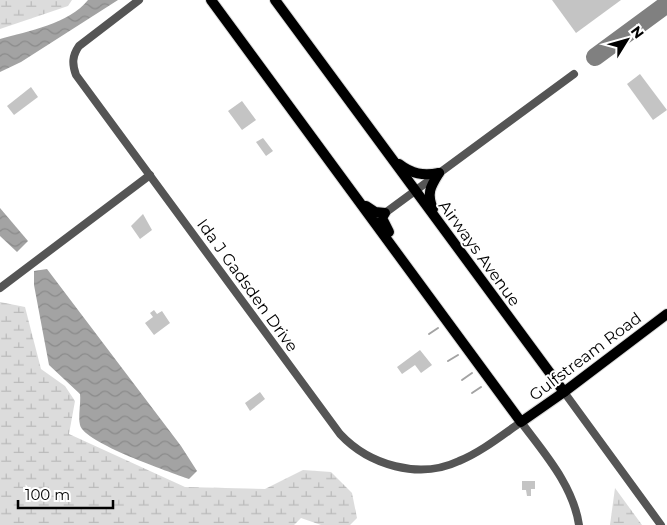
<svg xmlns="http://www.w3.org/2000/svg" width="667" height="525" viewBox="0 0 667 525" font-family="Montserrat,sans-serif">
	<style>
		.wetland { fill: url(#wetland-marsh) }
		.water { fill: url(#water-waves) }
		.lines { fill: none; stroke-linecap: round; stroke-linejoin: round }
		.stream { stroke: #a3a3a3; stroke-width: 2 }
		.taxiway { stroke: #808080; stroke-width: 18 }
		.building { fill: #c4c4c4 }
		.major-casing { stroke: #dbdbdb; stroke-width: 12 }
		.minor { stroke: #555; stroke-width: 8 }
		.major { stroke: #000; stroke-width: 10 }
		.labels { text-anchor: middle; stroke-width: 4; stroke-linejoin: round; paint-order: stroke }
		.street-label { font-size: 16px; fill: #000; stroke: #fff }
	</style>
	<defs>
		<pattern id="wetland-marsh" width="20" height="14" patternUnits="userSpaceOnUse" patternTransform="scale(1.25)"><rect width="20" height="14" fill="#dcdcdc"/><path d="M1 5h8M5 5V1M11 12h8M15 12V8" fill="none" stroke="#bbb"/></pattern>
		<pattern id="water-waves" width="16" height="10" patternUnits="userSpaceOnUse" patternTransform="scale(1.25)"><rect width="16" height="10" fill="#a3a3a3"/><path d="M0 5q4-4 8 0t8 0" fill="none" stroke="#8b8b8b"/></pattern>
	</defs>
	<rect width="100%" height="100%" fill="#fff"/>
	<g class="wetland">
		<polygon points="0,0 72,0 68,6 0,29"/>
		<polygon points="0,302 25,307 41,369 65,386 75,401 69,434 185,487 265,489 303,470 331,472 352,493 357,518 350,525 321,525 301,518 294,525 0,525"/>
		<polygon points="615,488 642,525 610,525"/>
	</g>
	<g class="water">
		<path d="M88,0H118L21,62L0,72V39C28,31 69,24 88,0Z"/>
		<polygon points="0,208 28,241 17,252 0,236"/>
		<path d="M47,269L181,446L197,471L189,479C170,472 84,443 80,425C78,416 81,403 80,394L49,365L34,285V271Z"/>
	</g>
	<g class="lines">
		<g class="stream">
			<polyline points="429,334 438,328"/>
			<polyline points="448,361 458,355"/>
			<polyline points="462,380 472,373"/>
			<polyline points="472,393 481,387"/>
		</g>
		<polyline class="taxiway" points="595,57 667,4"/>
	</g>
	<g class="building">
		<polygon points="552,0 621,0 576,33"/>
		<polygon points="640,74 667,110 653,120 627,84"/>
		<polygon points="31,87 38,97 14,115 7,106"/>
		<polygon points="242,101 256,120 242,130 228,111"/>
		<polygon points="263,138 273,151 266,156 256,142"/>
		<polygon points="143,214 152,230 140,239 131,226"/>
		<polygon points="154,310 157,314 162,311 170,323 154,335 145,323 153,317 150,313"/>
		<polygon points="420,350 432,365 421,373 415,365 402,374 397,367"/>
		<polygon points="260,392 265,399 250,411 245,403"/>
		<polygon points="522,481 535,481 535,489 531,489 531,496 527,496 526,490 522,490"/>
	</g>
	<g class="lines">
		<defs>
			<g id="major">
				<polyline points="211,0 521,422 564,392 667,314"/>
				<polyline points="275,0 564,392"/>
				<path d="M399,164C412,174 423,176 439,173"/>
				<polyline points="366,206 375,212 385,213 382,218 389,232"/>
				<path d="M433,209C426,193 431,186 439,173"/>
			</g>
		</defs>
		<use href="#major" class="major-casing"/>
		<g class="minor">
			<path d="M139,0L79,46C72,56 72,64 76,75L340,434C369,465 419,480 459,461C481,452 501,436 521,422C544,453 573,485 579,525"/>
			<polyline points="385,213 574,74"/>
			<polyline points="0,288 150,175"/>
			<polyline points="564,392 661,525"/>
		</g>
		<use href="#major" class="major"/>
	</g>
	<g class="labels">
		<g class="street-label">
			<text transform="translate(480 253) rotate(54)" y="6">Airways Avenue</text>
			<text transform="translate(248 285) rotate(54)" y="6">Ida J Gadsden Drive</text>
			<text transform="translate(585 356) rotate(-37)" y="6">Gulfstream Road</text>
		</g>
	</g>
	<g transform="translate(627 40) rotate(53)" stroke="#ffffff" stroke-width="4" paint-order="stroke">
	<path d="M0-4L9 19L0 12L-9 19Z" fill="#000000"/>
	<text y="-8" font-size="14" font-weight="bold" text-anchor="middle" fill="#000000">N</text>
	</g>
	<path d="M18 500v8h95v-8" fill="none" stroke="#000000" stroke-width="2.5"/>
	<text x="25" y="500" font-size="15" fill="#000000" stroke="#ffffff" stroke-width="4" paint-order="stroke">100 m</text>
</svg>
